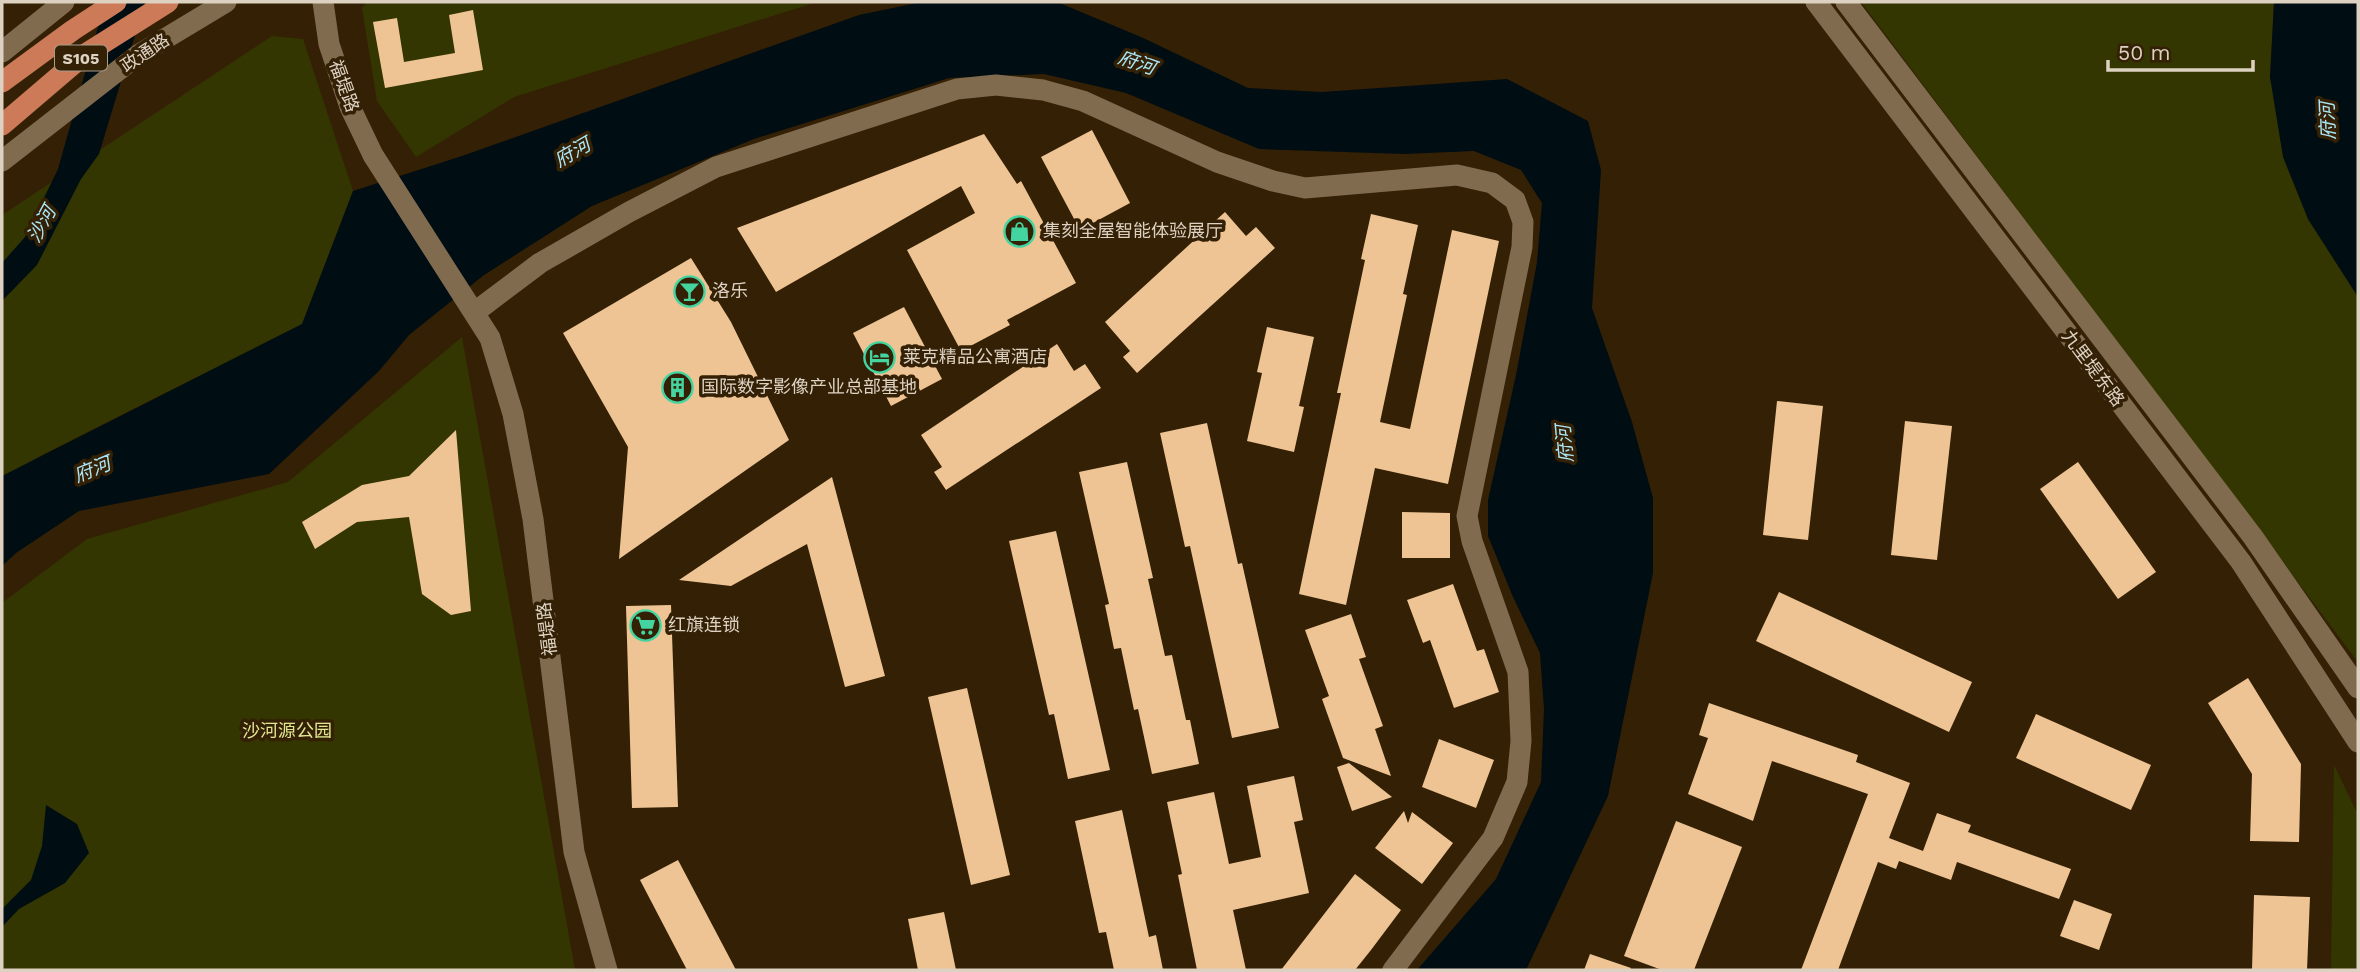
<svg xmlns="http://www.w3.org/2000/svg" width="2360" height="972" viewBox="0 0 2360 972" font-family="'Work Sans','Noto Sans SC',sans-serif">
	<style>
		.green { fill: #343601 }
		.water { fill: #000d13 }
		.building { fill: #efc494 }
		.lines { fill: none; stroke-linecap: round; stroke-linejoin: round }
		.street { stroke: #816b4f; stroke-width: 21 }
		.secondary { stroke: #816b4f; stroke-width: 21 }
		.highway { stroke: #cc7a58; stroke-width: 21 }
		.labels { text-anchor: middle; stroke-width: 7; stroke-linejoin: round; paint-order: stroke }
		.shield { fill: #332005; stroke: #aa9c89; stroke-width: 2 }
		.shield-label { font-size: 16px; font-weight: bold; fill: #ddd1c2 }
		.street-label { font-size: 18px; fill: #ddd1c2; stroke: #332005 }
		.poi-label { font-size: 18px; fill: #ddd1c2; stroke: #332005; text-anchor: start }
		.park-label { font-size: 18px; fill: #e0e690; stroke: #332005 }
		.water-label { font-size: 19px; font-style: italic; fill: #abe7f9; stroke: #332005 }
	</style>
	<rect width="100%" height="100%" fill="#332005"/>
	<g class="green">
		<polygon points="367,2 817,2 514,97 416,157 377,101 362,8"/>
		<polygon points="1861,2 2274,2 2270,77 2308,219 2358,297 2358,662"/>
		<polygon points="272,36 303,39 353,191 303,324 40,456 2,478 2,215"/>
		<polygon points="462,337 575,970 2,970 2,603 87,539 288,482"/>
		<polygon points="2334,765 2358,815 2358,970 2331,970"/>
	</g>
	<g class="water">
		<polygon points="105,2 145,2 99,154 81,179 37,265 2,301 2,263 25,237 58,169"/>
		<polygon points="922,2 1057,2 1141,37 1248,88 1322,92 1507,79 1588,121 1601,170 1592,308 1632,422 1653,498 1653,573 1608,796 1526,970 1417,970 1496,879 1541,782 1544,709 1540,653 1513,597 1488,536 1488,500 1516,375 1537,262 1542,203 1521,170 1474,151 1404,154 1259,149 1126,93 1044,74 949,78 754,139 592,206 484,275 409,335 379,371 269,474 79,511 16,553 2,566 2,476 302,324 353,191 462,156 859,15"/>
		<polygon points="2274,2 2358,2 2358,297 2308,219 2283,157 2270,77"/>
		<polygon points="46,805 77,824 89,853 65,883 19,909 2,927 2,909 31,880 42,846"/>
	</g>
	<g class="building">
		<polygon points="473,10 483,70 385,88 373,22 397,18 404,62 455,53 449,15"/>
		<polygon points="1092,130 1130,203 1080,230 1041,157"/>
		<polygon points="984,134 1017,184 1021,181 1076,283 1007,320 1010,325 961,351 907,250 975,213 961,186 776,292 737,228"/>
		<polygon points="1225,212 1246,236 1256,227 1275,248 1137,373 1123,357 1130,351 1105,322"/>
		<polygon points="1371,214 1418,225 1403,294 1407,295 1380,422 1410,429 1452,230 1499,241 1448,484 1375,468 1346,605 1299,594 1341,393 1337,393 1365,260 1361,259"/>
		<polygon points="691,258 731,322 789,440 619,559 628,447 563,333"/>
		<polygon points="904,307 942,379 891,406 853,333"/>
		<polygon points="1267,327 1314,337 1299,406 1304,407 1294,452 1247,441 1262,373 1257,372"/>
		<polygon points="1057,344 1074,371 1085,364 1101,388 946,490 934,472 942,467 921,435"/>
		<polygon points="1777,401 1823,406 1808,540 1763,535"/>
		<polygon points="1905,421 1952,426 1937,560 1891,555"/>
		<polygon points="1207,423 1238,564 1242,563 1279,728 1232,738 1190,546 1185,547 1160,433"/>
		<polygon points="456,430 471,611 451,615 422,594 409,517 357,522 315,549 302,522 362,485 409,476"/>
		<polygon points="1127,462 1153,578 1148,579 1165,656 1172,655 1186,720 1190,720 1199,764 1152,774 1138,709 1134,710 1121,648 1114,649 1105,605 1109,604 1079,472"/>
		<polygon points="2078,462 2156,572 2118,599 2040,489"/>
		<polygon points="832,477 885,676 845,687 807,544 731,586 679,580"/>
		<polygon points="1402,512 1450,513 1450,558 1402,558"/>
		<polygon points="1056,531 1110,770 1068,779 1054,714 1049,715 1009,541"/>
		<polygon points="1453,584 1477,651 1484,649 1499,692 1454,708 1430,640 1423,643 1407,600"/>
		<polygon points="1779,592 1972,682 1949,732 1756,641"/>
		<polygon points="671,605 678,807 632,808 626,606"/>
		<polygon points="1351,614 1366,657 1359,659 1383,726 1375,729 1391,776 1343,758 1322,699 1329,696 1305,630"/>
		<polygon points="2248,678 2301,764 2299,842 2250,841 2252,774 2208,703"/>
		<polygon points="967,688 1010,875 971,885 928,697"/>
		<polygon points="1709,703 1858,755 1856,762 1910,783 1889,838 1923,851 1937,813 1971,825 1968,832 2071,869 2059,899 1957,862 1951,880 1899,861 1896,869 1878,862 1838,970 1801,970 1868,794 1772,761 1753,821 1688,794 1708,738 1699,735"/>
		<polygon points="2036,714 2151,765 2131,810 2016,758"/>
		<polygon points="1439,739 1494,760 1476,808 1422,787"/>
		<polygon points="1349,763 1392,797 1352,811 1337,767"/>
		<polygon points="1294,776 1303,820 1294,822 1309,893 1233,910 1246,970 1197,970 1178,875 1182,874 1167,802 1214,792 1229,864 1261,857 1247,786"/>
		<polygon points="1122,810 1149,937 1156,935 1163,970 1114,970 1106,932 1099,933 1075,821"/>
		<polygon points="1404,811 1408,823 1412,812 1453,843 1422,884 1375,848"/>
		<polygon points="1676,821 1742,847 1694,970 1662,970 1624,956"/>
		<polygon points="678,860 736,970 687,970 640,880"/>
		<polygon points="1355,874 1401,910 1371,950 1355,970 1281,970"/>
		<polygon points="2254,895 2310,897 2307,970 2252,970"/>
		<polygon points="2074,900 2112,914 2099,950 2060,936"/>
		<polygon points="944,912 956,970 918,970 908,919"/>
		<polygon points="1590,954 1631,968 1630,970 1584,970"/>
	</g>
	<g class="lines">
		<g class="street">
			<polyline points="323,2 329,44 350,107 373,155 490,338 513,414 533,519 574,852 607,970"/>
			<polyline points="475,312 540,263 629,212 716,167 957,89 996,85 1043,90 1083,101 1217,162 1273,181 1305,188 1457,175 1492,183 1515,200 1523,222 1522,247 1467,516 1472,541 1518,672 1521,741 1517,782 1493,838 1393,970"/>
		</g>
		<g class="secondary">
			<polyline points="1816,2 2241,562 2358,742"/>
			<polyline points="1846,2 2253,537 2358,688"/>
			<polyline points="2,52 64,2"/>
			<polyline points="2,161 138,55 226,2"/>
		</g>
		<g class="highway">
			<polyline points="2,82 73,30 116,2"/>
			<polyline points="2,125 84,55 168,2"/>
		</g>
	</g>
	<defs>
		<symbol id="shop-ring" viewBox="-11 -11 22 22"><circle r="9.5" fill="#332005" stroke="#43d4a0" stroke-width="1.5"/><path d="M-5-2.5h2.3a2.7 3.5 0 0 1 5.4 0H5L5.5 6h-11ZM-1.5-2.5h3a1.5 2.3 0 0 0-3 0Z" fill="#43d4a0"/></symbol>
		<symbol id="bar-ring" viewBox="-11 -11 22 22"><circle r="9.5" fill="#332005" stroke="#43d4a0" stroke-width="1.5"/><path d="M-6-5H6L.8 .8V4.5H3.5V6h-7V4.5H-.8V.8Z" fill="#43d4a0"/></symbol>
		<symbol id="hotel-ring" viewBox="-11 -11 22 22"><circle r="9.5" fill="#332005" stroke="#43d4a0" stroke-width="1.5"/><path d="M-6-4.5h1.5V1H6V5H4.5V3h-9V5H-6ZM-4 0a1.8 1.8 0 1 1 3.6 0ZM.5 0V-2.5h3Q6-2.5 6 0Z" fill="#43d4a0"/></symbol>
		<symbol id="building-ring" viewBox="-11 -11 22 22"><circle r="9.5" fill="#332005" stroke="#43d4a0" stroke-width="1.5"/><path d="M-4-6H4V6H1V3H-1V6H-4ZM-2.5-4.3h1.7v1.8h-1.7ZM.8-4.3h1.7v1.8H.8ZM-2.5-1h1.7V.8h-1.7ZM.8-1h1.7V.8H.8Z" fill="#43d4a0"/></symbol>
		<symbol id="supermarket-ring" viewBox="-11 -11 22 22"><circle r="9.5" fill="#332005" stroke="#43d4a0" stroke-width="1.5"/><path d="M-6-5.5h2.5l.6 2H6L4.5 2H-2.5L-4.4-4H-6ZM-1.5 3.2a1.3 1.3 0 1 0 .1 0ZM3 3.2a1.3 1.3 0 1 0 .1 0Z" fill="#43d4a0"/></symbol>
	</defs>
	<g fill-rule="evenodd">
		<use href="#shop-ring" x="1002" y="214" width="35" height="35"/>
		<use href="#bar-ring" x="672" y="274" width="35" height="35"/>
		<use href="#hotel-ring" x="862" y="340" width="35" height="35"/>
		<use href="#building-ring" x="660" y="370" width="35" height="35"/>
		<use href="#supermarket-ring" x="628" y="608" width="35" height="35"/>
	</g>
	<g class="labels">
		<rect class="shield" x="55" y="45.5" width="52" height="25" rx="5"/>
		<g class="shield-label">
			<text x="81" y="64">S105</text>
		</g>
		<g class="street-label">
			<text transform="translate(145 53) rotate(-34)" y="6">政通路</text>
			<text transform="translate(344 86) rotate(70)" y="6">福堤路</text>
			<text transform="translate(2093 368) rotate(53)" y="6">九里堤东路</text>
			<text transform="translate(547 629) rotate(-97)" y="6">福堤路</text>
		</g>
		<g class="poi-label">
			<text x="1043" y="237">集刻全屋智能体验展厅</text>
			<text x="712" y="297">洛乐</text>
			<text x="903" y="363">莱克精品公寓酒店</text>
			<text x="701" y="393">国际数字影像产业总部基地</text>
			<text x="668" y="631">红旗连锁</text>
		</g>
		<g class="park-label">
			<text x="287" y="737">沙河源公园</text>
		</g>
		<g class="water-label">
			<text transform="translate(1137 62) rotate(19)" y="7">府河</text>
			<text transform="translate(2327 121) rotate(-92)" y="7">府河</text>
			<text transform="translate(572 152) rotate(-30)" y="7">府河</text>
			<text transform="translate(41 224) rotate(-61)" y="7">沙河</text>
			<text transform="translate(1564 444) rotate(-95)" y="7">府河</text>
			<text transform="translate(92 469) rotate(-22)" y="7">府河</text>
		</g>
	</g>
	<rect width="2360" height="972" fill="none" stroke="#ddd1c2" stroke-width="7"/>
	<path d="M2108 60v10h145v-10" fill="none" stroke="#ddd1c2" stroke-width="3.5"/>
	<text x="2118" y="60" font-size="21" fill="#ddd1c2" stroke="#332005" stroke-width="5" paint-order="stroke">50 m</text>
</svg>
